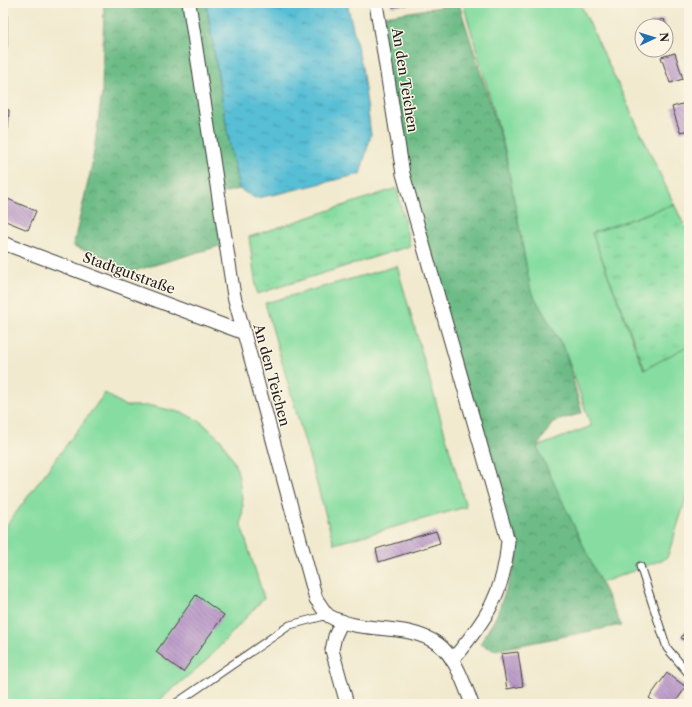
<svg xmlns="http://www.w3.org/2000/svg" width="692" height="707" viewBox="0 0 692 707" font-family="'Libre Caslon Text',serif">
	<style>
		.grass { fill: url(#grass-tufts); stroke: #527c5e }
		.forest { fill: url(#forest-crowns); stroke: #446c52 }
		.green { fill: #87dda1; stroke: #527c5e }
		.water { fill: url(#water-ripples); stroke: #3a6d78 }
		.building { fill: url(#building-back-hatch) }
		.lines { fill: none; stroke-linecap: round; stroke-linejoin: round }
		.lane-casing { stroke: #3c3b37; stroke-width: 9 }
		.street-casing { stroke: #3c3b37; stroke-width: 15 }
		.lane { stroke: #fff; stroke-width: 7 }
		.street { stroke: #fff; stroke-width: 13 }
		.labels { text-anchor: middle; stroke-width: 3; stroke-linejoin: round; paint-order: stroke }
		.street-label { font-size: 14px; fill: #1c1c1c; stroke: #fcf5e5 }
	</style>
	<defs>
		<pattern id="grass-tufts" width="24" height="20" patternUnits="userSpaceOnUse"><rect width="24" height="20" fill="#87dda1"/><path d="M3 7l-1-3M5 7V3M7 7l1-3M15 17l-1-3M17 17v-4M19 17l1-3" fill="none" stroke="#74bd8a"/></pattern>
		<pattern id="forest-crowns" width="20" height="18" patternUnits="userSpaceOnUse"><rect width="20" height="18" fill="#6dbc87"/><path d="M2 6a3 3 0 1 1 6 0M12 15a3 3 0 1 1 6 0" fill="none" stroke="#59986e"/></pattern>
		<pattern id="water-ripples" width="26" height="14" patternUnits="userSpaceOnUse"><rect width="26" height="14" fill="#57bed5"/><path d="M2 4q2-2 4 0t4 0M15 11q2-2 4 0t4 0" fill="none" stroke="#479aac"/></pattern>
		<pattern id="building-back-hatch" width="6" height="6" patternUnits="userSpaceOnUse"><rect width="6" height="6" fill="#b896c8"/><path d="M-1 5l2 2M0 0l6 6M5-1l2 2" fill="none" stroke="#957aa2"/></pattern>
	</defs>
	<rect width="100%" height="100%" fill="#fcf5e5"/>
	<filter id="ink" filterUnits="userSpaceOnUse"><feTurbulence type="fractalNoise" baseFrequency=".025" numOctaves="2"/><feDisplacementMap in="SourceGraphic" scale="8" xChannelSelector="R" yChannelSelector="G"/><feConvolveMatrix kernelMatrix="1 2 1 2 8 2 1 2 1" color-interpolation-filters="sRGB"/></filter>
	<filter id="wash" filterUnits="userSpaceOnUse"><feTurbulence type="fractalNoise" baseFrequency=".012" numOctaves="4" result="noise"/><feDisplacementMap in="SourceGraphic" scale="16" xChannelSelector="R" yChannelSelector="G"/><feGaussianBlur stdDeviation="0.9" result="paint"/><feColorMatrix in="noise" values="0 0 0 0 0 0 0 0 0 0 0 0 0 0 0 0 0 1.4 0 .05"/><feComposite in="paint" operator="in"/></filter>
	<g filter="url(#wash)">
		<rect width="100%" height="100%" fill="#f1eacf"/>
		<g class="grass">
			<polygon points="397,188 410,246 257,294 249,237"/>
			<polygon points="674,204 689,235 689,345 645,370 592,233"/>
		</g>
		<g class="forest">
			<polygon points="104,3 206,3 229,141 239,189 218,194 226,244 124,274 109,269 112,260 73,246 92,165 102,93"/>
			<polygon points="459,4 505,151 531,291 565,350 582,413 553,422 537,447 621,625 495,650 480,644 496,617 518,556 508,541 403,174 379,17"/>
		</g>
		<g class="green">
			<polygon points="463,3 580,3 674,204 592,233 644,370 689,345 689,490 667,558 601,583 537,447 591,426 565,350 531,291 505,150"/>
			<polygon points="397,266 466,507 334,544 265,303"/>
			<polygon points="105,393 125,406 152,406 183,413 200,421 222,441 236,466 239,478 243,507 241,525 264,598 208,659 155,704 3,704 3,530"/>
		</g>
		<polygon class="water" points="206,3 347,3 362,67 371,135 360,174 277,194 255,198 239,189 229,141"/>
		<g id="blocks">
			<g class="building">
				<polygon points="391,3 410,3 410,4 392,7"/>
				<rect x="3" y="8" width="4" height="39"/>
				<polygon points="664,19 666,26 651,26 650,23"/>
				<polygon points="666,27 671,41 666,43"/>
				<polygon points="675,53 683,79 670,83 661,57"/>
				<rect x="3" y="59" width="3" height="35"/>
				<polygon points="689,102 689,130 680,132 672,107"/>
				<polygon points="3,109 9,110 8,129 3,129"/>
				<polygon points="3,147 6,148 4,168 3,168"/>
				<polygon points="3,197 36,211 28,230 3,220"/>
				<polygon points="436,531 440,543 379,562 376,549"/>
				<polygon points="196,595 224,615 183,672 156,652"/>
				<polygon points="689,625 689,642 681,638"/>
				<polygon points="518,652 523,686 507,689 501,654"/>
				<polygon points="667,673 686,687 674,704 657,704 649,698"/>
			</g>
		</g>
	</g>
	<g filter="url(#ink)">
		<use href="#blocks" fill-opacity="0" stroke="#3c3b37" stroke-width="1"/>
		<g class="lines">
			<defs>
				<g id="lane">
					<polyline points="640,566 667,648 689,674"/>
					<polyline points="175,704 290,625 328,615"/>
				</g>
				<g id="street">
					<path d="M189,3L234,296L316,599C320,604 324,612 329,616C362,635 405,621 438,644C456,657 464,684 472,704"/>
					<path d="M376,3L403,174L508,541C504,594 486,620 452,660"/>
					<polyline points="3,243 244,333"/>
					<polyline points="342,621 335,636 332,650 347,704"/>
				</g>
			</defs>
			<use href="#lane" class="lane-casing"/>
			<use href="#street" class="street-casing"/>
			<use href="#lane" class="lane"/>
			<use href="#street" class="street"/>
		</g>
	</g>
	<g class="labels">
		<g class="street-label">
			<text transform="translate(405 80) rotate(81)" y="5">An den Teichen</text>
			<text transform="translate(129 273) rotate(20)" y="5">Stadtgutstraße</text>
			<text transform="translate(272 375) rotate(75)" y="5">An den Teichen</text>
		</g>
	</g>
	<rect width="692" height="707" fill="none" stroke="#fcf5e5" stroke-width="16"/>
	<g transform="translate(654 38) rotate(86)"><circle r="19" fill="#fcf5e5" stroke="#a29e95"/>
	<path d="M0-3L7 15L0 10L-7 15Z" fill="#1f6fb2"/>
	<text y="-6" font-size="11" font-weight="bold" text-anchor="middle" fill="#1c1c1c">N</text>
	</g>
</svg>
